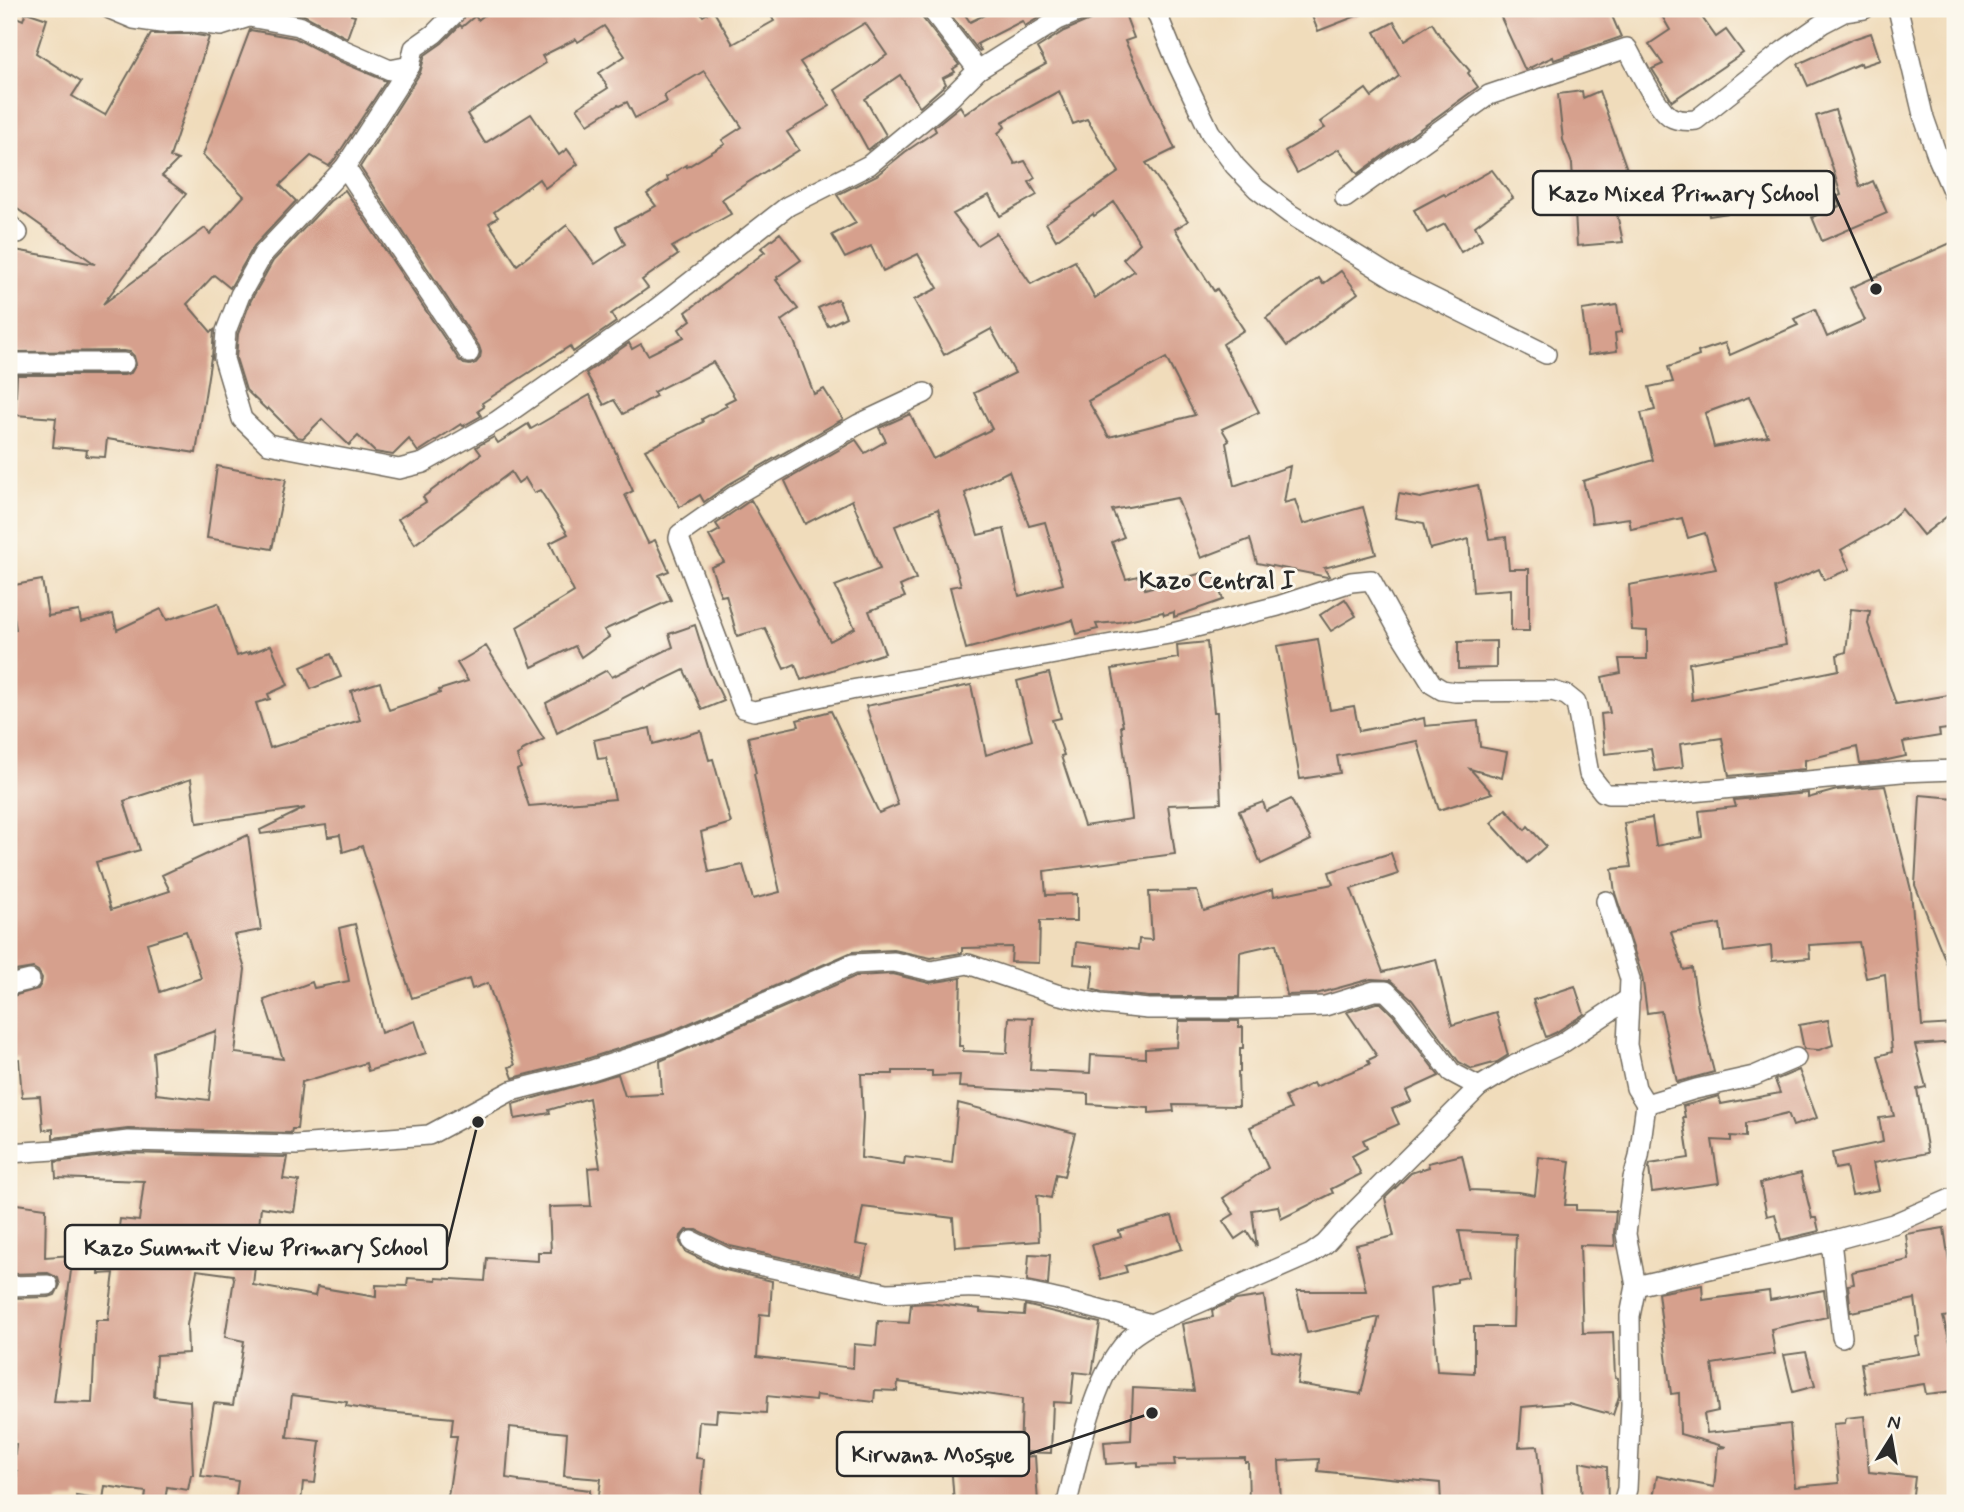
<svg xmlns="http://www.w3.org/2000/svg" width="1964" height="1512" viewBox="0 0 1964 1512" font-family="Mynerve,sans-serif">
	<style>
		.building { fill: #d6a08d; fill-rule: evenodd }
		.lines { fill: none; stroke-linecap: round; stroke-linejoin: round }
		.minor-casing { stroke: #70695d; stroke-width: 22 }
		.minor { stroke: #fff; stroke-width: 19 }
		.labels { text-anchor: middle; stroke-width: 6; stroke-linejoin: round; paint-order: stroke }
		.quarter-label { font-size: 24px; font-weight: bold; fill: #2b2b2b; stroke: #fbf7ec }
		.leader { fill: none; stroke: #2b2b2b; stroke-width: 2.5 }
		.callout-dot { fill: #2b2b2b; stroke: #fbf7ec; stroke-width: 2.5 }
		.callout { fill: #fbf7ec; stroke: #2b2b2b; stroke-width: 2.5 }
		.callout-label { font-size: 23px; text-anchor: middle; font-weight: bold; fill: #2b2b2b }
	</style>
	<rect width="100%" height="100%" fill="#fbf7ec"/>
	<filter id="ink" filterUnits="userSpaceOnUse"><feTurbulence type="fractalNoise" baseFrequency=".0143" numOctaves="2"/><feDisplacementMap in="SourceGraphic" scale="14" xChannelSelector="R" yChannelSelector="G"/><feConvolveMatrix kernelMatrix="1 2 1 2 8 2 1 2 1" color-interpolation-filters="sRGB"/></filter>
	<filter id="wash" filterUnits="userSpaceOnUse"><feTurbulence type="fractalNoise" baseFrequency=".00686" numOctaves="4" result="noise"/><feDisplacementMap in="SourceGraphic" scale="28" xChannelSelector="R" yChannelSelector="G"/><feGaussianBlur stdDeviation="1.57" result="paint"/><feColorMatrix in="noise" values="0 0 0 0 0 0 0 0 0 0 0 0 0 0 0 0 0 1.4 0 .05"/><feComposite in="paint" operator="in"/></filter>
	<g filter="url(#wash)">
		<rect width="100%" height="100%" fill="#f0dcbb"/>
		<g id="blocks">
			<g class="building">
				<polygon points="272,9 353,9 351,15 355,16 347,38 304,15"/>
				<path d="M492,9H698L703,16L713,10L733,44L774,21L767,9H919L921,16L959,65L953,69L955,72L943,78L946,84L920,107L900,75L865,99L886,135L868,150L835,90L887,55L865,23L800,62L830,106L787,132L799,150L722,199L731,214L672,247L678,255L642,280L648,288L611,314L616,322L573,352L570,346L482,403L484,407L478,411L481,416L463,426L461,424L418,452L409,439L393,455L375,452L358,436L349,445L322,419L303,438L297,437L268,408L267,410L246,390L236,358L238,334L251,300L273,261L330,201L345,190L459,360L464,364L470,365L476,363L480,358L481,352L479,346L360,167L420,73L425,55L442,43L460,25L462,27L475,16L478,20ZM604,26L625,56L599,73L608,88L577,108L588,124L618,105L619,106L627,102L635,118L667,102L664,95L704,71L742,127L722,140L725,144L687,167L686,165L667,177L668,180L647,194L656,206L616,227L625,244L595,264L567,225L517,265L489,223L498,217L494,212L539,179L545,188L578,164L567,149L559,155L531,114L485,143L467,114L546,63L542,56L576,39L578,42Z"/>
				<polygon points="946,9 961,9 970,22 997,9 1053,9 1025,26 1022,21 977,44 981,50 979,51"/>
				<path d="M1097,9H1123L1134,38L1125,41L1175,149L1146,163L1188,221L1175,229L1214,291L1217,289L1244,330L1223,344L1259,412L1222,429L1229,441L1226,443L1234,486L1290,466L1284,503L1295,500L1303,524L1363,507L1376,554L1324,568L1329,576L1327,577L1257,563L1250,539L1201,558L1177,498L1112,510L1124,537L1112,542L1126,579L1142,575L1145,589L1213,570L1223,600L1174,617V612L1164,615L1163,612L1119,622L1096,624L1098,629L1077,634L1073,620L966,649L950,587L961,585L938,509L895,526L916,579L900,586L905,597L869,611L885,653L801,680L795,664L784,669L765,628L737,636L726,595L721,596L711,567L724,562L709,536L720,530L716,524L751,500L830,641L855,628L835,586L880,569L852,500L805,524L785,481L856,440L865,453L886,441L879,428L910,414L933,459L992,429L974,393L1015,373L991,329L944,355L914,300L938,288L918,254L883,271L871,246L845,258L832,235L856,223L837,195L877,175L905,152L936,131L934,127L960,106L965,114L994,93L1046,64L1037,48L1064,31L1090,20L1095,16ZM1059,91L1073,124L1087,119L1119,172L1046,223L1056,240L1093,214L1094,216L1114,202L1140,243L1123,259L1134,271L1095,298L1075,261L1031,284L996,233L977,245L953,214L989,195L1000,216L1037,195L1029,182L1035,178L1025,161L1015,164L998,133L1005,127L1002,122ZM1166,358L1195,415L1109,437L1088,401ZM1009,471L1029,526L1045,522L1063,584L1019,596L1004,529L978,535L965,493Z"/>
				<polygon points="1309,9 1372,9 1372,10 1318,31"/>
				<polygon points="1497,9 1609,9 1621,37 1554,60 1553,57 1525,70"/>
				<polygon points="1658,9 1696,9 1716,37 1726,30 1743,53 1672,101 1652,69 1663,64 1649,44 1670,30"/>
				<polygon points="26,12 47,19 36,53 81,82 72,96 105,115 151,34 190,34 209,37 170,157 178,160 162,176 186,194 103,304 205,228 210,234 244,196 203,155 250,30 295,38 337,60 386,81 335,159 329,166 311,156 280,185 296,201 254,246 230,288 214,275 187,304 211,332 214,330 212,358 211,357 196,453 107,439 105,457 86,456 87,450 53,447 56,418 15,415 17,375 124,375 131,373 136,364 134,356 130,352 124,351 9,352 9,249 95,264 9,203 9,14 23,20"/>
				<polygon points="1394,22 1405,40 1432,23 1440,36 1470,71 1468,73 1478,87 1358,174 1339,149 1297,173 1285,151 1325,128 1320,122 1366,89 1372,97 1399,76 1375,32"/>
				<polygon points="1871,33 1880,60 1862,66 1861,63 1808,86 1798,64 1853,39"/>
				<polygon points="1582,91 1583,98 1599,91 1632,183 1661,176 1667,202 1617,214 1623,242 1577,246 1572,164 1563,140 1558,94"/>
				<polygon points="1835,110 1860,187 1873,181 1887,213 1822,241 1812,217 1840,206 1836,197 1841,195 1816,116"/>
				<polygon points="1492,170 1513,198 1475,226 1482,239 1461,252 1445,224 1427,233 1414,210 1444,194 1446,196"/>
				<polygon points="1750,188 1753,209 1709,216 1706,196"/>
				<polygon points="780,233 801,260 777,277 778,279 776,280 798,309 781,321 794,341 814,394 824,389 843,419 731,483 704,502 700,495 680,507 645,450 703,422 702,419 727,406 725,403 735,398 713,362 653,392 656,396 623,414 614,400 604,405 586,373 629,343 632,349 641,344 648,355 684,337 679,329 691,320 686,312 765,252 761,248"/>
				<path d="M1955,241V510L1923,535L1902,509L1884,525L1841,550L1850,569L1824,580L1819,569L1775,588L1786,645L1689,663L1692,700L1839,670L1837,655L1846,652L1851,609L1870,611L1868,624L1896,704L1955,694V728L1939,730L1940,736L1903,742L1906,756L1878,762L1860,764L1857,747L1805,760V769L1729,776L1722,738L1680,744L1683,767L1655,771L1651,749L1605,754L1601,714L1610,713L1602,677L1621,673L1619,659H1647V631L1632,630L1629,585L1716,569L1705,533L1688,538L1682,518L1631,529L1629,518L1592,523L1590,507L1583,481L1653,460L1641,413L1655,410L1649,387L1673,382L1668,367L1699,356L1698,352L1725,343L1730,355L1798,325L1794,319L1815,309L1827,337L1865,320L1850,288ZM1749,397L1768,436L1714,447L1705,413Z"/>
				<polygon points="1341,271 1358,293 1287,346 1266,318 1319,278 1323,284"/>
				<polygon points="838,299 846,317 828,326 818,308"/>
				<polygon points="1617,305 1621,332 1615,333 1617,351 1588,355 1582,310"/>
				<polygon points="590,395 633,491 625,495 648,543 655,540 669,571 659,575 671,600 604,630 609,637 581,657 575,646 532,667 517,627 574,592 550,543 568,534 540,490 534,493 525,478 518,483 511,472 415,544 398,519 426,502 423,497 481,454 476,447 494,437 498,443 528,424 531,429"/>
				<polygon points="217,466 286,479 272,549 207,538"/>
				<polygon points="1478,485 1489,539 1506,537 1509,569 1529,569 1529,631 1511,631 1511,589 1473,592 1469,539 1430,549 1424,523 1395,518 1399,494 1420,498"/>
				<path d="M42,580L48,616L79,611L81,622L113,614L117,630L161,609L167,620L218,603L237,656L249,652V654L271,645L288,685L268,694L270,699L256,703L270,748L360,720L351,691L380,682L389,710L440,693L439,690L468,681L457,663L486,646L544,739L521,751L522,753L517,756L521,768L517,770L529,806L615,799L606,758L598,759L594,740L650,728L653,744L701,731L709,760L713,759L731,823L701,832L709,872L743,865L753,899L780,892L754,774L756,773L748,737L799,726L797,720L831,711L879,813L898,805L866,706L971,685L986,755L1032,740L1017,681L1049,673L1061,718L1052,720L1064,755L1061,756L1084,826L1132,819L1121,726H1123L1112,669L1178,658L1177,645L1207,642L1214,712H1217L1221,803L1168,805L1175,854L1044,871L1046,895L1077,894V921H1040L1039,963L1011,962L1012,947L962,948V953L931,958L894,950L852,952L665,1034L583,1060L513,1078L509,1067L515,1065L488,983L472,989L469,979L412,998L362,846L343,852L340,835L328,837L326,825L261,834L260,830L305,808L197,823L191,779L124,801L140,850L96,862L111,910L170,891L162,875L248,835L261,930L234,935L245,969L235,1053L283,1059L264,1000L312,982L314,988L349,981L339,928L355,924L381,1033L415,1021L426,1053L368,1071L366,1063L302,1082L297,1129H292L291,1133L128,1129L53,1138V1129L43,1130L40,1096L22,1097L19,1059L9,1060V997L38,989L41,984L42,978L38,971L33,968L9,972V631L16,630L9,586ZM186,931L201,978L160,992L147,943ZM216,1031L209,1100L156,1094L153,1052Z"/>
				<polygon points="1345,599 1356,616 1331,631 1320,615"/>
				<polygon points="695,625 709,670 724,701 702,710 684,670 645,689 644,687 557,733 546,703 607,670 612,677 673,647 669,634"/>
				<polygon points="1318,639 1330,710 1354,706 1359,731 1424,718 1425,726 1478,721 1480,747 1507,752 1502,778 1470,769 1492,793 1439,810 1417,741 1337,756 1340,773 1300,779 1277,646"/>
				<polygon points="1496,641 1496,668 1458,669 1458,642"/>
				<polygon points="331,654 341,677 311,689 301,667"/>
				<polygon points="1885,786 1911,890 1922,1026 1955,1024 1955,1042 1915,1045 1926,1087 1917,1089 1928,1153 1873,1163 1879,1190 1852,1195 1846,1167 1835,1169 1832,1153 1883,1142 1879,1118 1894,1116 1878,1056 1892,1052 1885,974 1866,978 1859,942 1809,945 1810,958 1772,961 1771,946 1724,952 1720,924 1671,932 1684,970 1692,968 1698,1009 1714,1072 1677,1082 1661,1011 1647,1013 1642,975 1615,893 1612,869 1631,867 1624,823 1652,818 1656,846 1702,837 1699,811 1736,807 1734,800 1808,793 1808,798 1837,790"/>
				<polygon points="1920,795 1955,798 1955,984 1915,885"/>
				<polygon points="1291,799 1311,840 1261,864 1239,811 1263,802 1266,811"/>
				<polygon points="1506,809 1525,830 1528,826 1546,846 1527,863 1491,823"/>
				<polygon points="1391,853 1398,874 1351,889 1383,972 1436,959 1452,1025 1496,1012 1508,1055 1497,1062 1472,1069 1459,1062 1412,999 1390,980 1371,979 1316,994 1287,995 1276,944 1240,952 1239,997 1149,997 1102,992 1091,989 1094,966 1074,964 1076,942 1138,950 1139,939 1152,940 1149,892 1197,891 1204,911 1273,889 1274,896 1333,884 1329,872"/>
				<polygon points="893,974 929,983 961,978 959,1046 963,1046 963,1051 1007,1053 1009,1017 1033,1018 1030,1070 1090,1073 1091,1055 1145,1058 1145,1049 1177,1047 1179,1021 1239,1021 1239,1027 1243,1027 1243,1048 1240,1048 1240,1072 1238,1072 1239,1106 1173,1105 1174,1111 1149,1113 1149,1108 1088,1104 1088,1094 959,1087 960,1075 932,1076 932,1071 893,1071 893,1074 861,1074 863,1117 861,1158 904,1164 905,1157 952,1163 958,1103 1075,1133 1064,1176 1056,1174 1051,1198 1037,1195 1039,1241 955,1247 953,1218 863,1207 856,1244 868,1246 862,1275 730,1246 697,1230 686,1230 681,1236 680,1242 686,1252 721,1269 772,1281 770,1315 760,1314 757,1357 853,1368 854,1344 876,1346 878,1321 909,1323 911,1304 928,1303 980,1309 980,1312 1024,1315 1025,1305 1100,1323 1092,1374 1074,1372 1071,1403 1053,1402 1051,1453 1020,1452 1022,1399 898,1382 897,1391 875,1390 874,1402 816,1395 815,1401 767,1396 766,1413 717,1410 716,1422 699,1421 696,1458 704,1459 700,1503 598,1503 601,1479 564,1476 567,1433 510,1427 506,1478 519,1480 519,1482 590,1490 590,1503 447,1503 457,1436 451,1436 453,1418 375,1411 346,1406 347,1402 292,1395 287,1437 320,1441 315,1483 303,1482 301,1503 235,1503 238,1481 201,1476 214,1403 233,1405 237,1381 238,1381 244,1341 225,1337 234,1279 233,1275 197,1270 187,1325 188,1353 156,1355 154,1397 190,1401 193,1475 191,1475 188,1490 167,1487 165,1502 145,1499 146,1492 105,1486 103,1500 76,1496 76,1500 59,1500 59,1503 15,1503 17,1471 13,1470 16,1444 9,1444 9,1298 49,1297 55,1295 60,1285 58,1278 48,1273 9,1274 9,1203 46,1208 45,1257 73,1255 54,1402 92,1403 96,1320 108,1320 114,1273 99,1274 100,1252 116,1250 120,1219 139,1221 144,1181 56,1178 55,1162 129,1153 287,1157 283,1179 299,1181 294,1212 261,1207 253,1285 315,1296 317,1287 376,1297 376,1285 407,1286 408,1278 436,1280 436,1278 485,1281 487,1258 538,1261 538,1252 551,1252 549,1207 591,1206 588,1168 600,1167 589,1098 549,1110 550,1113 515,1119 513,1104 618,1074 625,1096 662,1094 660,1061 856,976"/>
				<polygon points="1575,986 1584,1014 1555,1033 1546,1037 1533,1000"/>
				<polygon points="1376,1003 1381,1003 1393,1015 1439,1076 1406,1091 1411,1101 1392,1109 1399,1124 1363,1140 1367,1148 1352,1156 1361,1174 1331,1189 1333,1193 1281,1219 1278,1206 1252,1210 1257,1247 1247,1231 1235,1239 1223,1221 1234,1214 1223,1198 1268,1168 1250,1127 1291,1109 1285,1097 1313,1083 1315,1087 1370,1064 1368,1060 1377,1056 1347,1012"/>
				<polygon points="1828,1020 1833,1045 1819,1050 1804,1049 1799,1025"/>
				<polygon points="1799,1070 1817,1118 1793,1126 1788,1113 1746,1123 1746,1137 1731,1136 1731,1141 1712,1140 1719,1183 1652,1192 1649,1168 1650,1164 1689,1158 1683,1117 1685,1117 1683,1106 1719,1096 1721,1104 1780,1093 1775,1080"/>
				<path d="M1462,1155L1470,1190L1519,1192L1535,1195L1539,1157L1570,1161L1565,1205H1576V1210L1616,1211L1614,1233L1615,1246L1580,1245L1583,1333L1613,1332L1615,1377L1618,1378L1619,1396L1613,1415L1569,1403L1522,1407L1519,1447L1538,1446L1543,1503H1441L1440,1483L1318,1471L1319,1459L1279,1461L1281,1503H1249L1248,1462H1245V1458L1174,1459L1175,1465L1138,1466V1462L1106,1464L1104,1442L1131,1440L1133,1388L1194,1391L1182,1324L1213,1317L1212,1310L1236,1300L1264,1296L1272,1351L1301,1356L1297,1384L1361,1394L1379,1317L1307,1333L1297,1291H1366L1356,1245L1394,1236L1385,1198L1411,1173L1429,1167L1428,1163ZM1459,1231L1516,1234L1513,1327H1474V1373L1437,1371L1431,1288L1457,1282V1279L1468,1277Z"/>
				<polygon points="1801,1173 1812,1218 1816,1218 1819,1231 1781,1240 1775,1214 1767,1216 1760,1183"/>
				<polygon points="1172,1216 1182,1249 1125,1266 1127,1272 1101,1279 1092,1245 1121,1237 1119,1231"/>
				<polygon points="1944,1228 1955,1302 1955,1315 1943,1317 1955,1360 1955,1391 1926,1394 1924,1384 1866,1393 1861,1363 1919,1354 1916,1337 1920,1336 1915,1299 1851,1312 1848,1285 1854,1284 1852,1272 1909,1260 1906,1234"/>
				<polygon points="1029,1254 1050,1255 1048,1285 1027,1281"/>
				<polygon points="1702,1285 1703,1300 1769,1291 1770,1300 1824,1290 1827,1317 1771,1329 1775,1354 1712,1364 1718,1411 1704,1414 1707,1433 1790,1424 1795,1487 1839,1483 1833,1424 1845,1423 1846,1418 1864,1416 1869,1472 1915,1477 1912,1503 1652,1503 1657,1476 1714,1487 1718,1448 1726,1447 1680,1434 1679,1393 1671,1394 1658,1293"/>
				<polygon points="1806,1352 1815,1386 1793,1392 1784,1355"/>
				<polygon points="1035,1456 1038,1503 954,1503 951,1462"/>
				<polygon points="1580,1462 1607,1467 1608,1503 1582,1503"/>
			</g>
		</g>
	</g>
	<g filter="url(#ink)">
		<use href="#blocks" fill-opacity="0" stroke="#70695d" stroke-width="2"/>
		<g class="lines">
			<defs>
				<g id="minor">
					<polyline points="110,9 134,19 161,23 191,22 221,26 249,17 299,26 342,49 390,70 410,66 414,48 434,34 459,9"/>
					<polyline points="931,9 978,70"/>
					<polyline points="1155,9 1178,65 1210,132 1235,166 1257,189 1290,214 1395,279 1546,354"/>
					<polyline points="1898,9 1923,115 1938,158 1955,197"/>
					<polyline points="410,66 345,167 263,254 240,295 226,331 224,359 242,419 268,444 399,469 423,463 497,421 582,361 652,312 788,206 869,165 950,98 978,70 1058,20 1085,9"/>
					<polyline points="345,167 469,353"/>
					<path d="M1345,198L1489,95L1627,48C1636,64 1658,112 1673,118C1681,121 1688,121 1696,120L1783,51L1823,23L1844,12L1864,9"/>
					<polyline points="9,224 18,233"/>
					<polyline points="9,364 17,363 124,363"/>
					<polyline points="925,393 859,424 737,494 680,534 679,538 743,708 754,711 851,690 1169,634 1278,606 1351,582 1371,580 1400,633 1432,684 1442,690 1455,692 1552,691 1566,695 1576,703 1589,774 1603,792 1608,794 1671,794 1901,772 1955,770"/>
					<polyline points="1606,901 1630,979 1627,1045 1636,1088 1646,1104 1639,1157 1633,1178 1626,1234 1636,1286 1630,1316 1631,1404 1627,1489 1623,1503"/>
					<polyline points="9,985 30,980"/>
					<polyline points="1646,1104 1696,1089 1754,1076 1796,1058"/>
					<polyline points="9,1153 55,1150 128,1141 296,1145 429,1135 511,1091 586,1072 669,1045 853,964 894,962 931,971 968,964 1056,994 1100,1004 1148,1009 1237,1009 1325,1006 1374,991 1386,991 1402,1007 1451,1072 1479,1087"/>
					<path d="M692,1241L726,1258L887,1293C918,1293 948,1286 978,1288C1037,1290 1094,1309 1151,1324"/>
					<polyline points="1831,1241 1842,1337"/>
					<polyline points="9,1286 48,1285"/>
					<polyline points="1636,1286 1831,1241 1893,1224 1955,1197"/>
					<path d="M1067,1503C1079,1454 1093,1377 1128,1340C1134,1334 1143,1329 1151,1324L1311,1254L1325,1244L1356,1210L1479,1087L1515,1065L1561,1044L1630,998"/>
				</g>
			</defs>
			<use href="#minor" class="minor-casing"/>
			<use href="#minor" class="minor"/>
		</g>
	</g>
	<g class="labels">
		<g class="quarter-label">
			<text x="1217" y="588">Kazo Central I</text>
		</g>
	</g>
	<path class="leader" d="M1876 289L1834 193M478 1122L447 1247M1152 1413L1029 1454"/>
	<g class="callout-dot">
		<circle cx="1876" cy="289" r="7"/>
		<circle cx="478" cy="1122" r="7"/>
		<circle cx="1152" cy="1413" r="7"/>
	</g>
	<g class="callout">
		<rect x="1533" y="171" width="301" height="44" rx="7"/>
		<rect x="65" y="1225" width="382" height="44" rx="7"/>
		<rect x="837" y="1432" width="192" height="44" rx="7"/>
	</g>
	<g class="callout-label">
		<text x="1684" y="201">Kazo Mixed Primary School</text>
		<text x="256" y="1255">Kazo Summit View Primary School</text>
		<text x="933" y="1462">Kirwana Mosque</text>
	</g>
	<rect width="1964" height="1512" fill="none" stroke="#fbf7ec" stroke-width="35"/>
	<g transform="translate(1891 1438) rotate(11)" stroke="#fbf7ec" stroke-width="5" paint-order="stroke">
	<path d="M0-5L12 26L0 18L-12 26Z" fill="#2b2b2b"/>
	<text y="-10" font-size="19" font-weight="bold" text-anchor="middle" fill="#2b2b2b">N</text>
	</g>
</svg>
